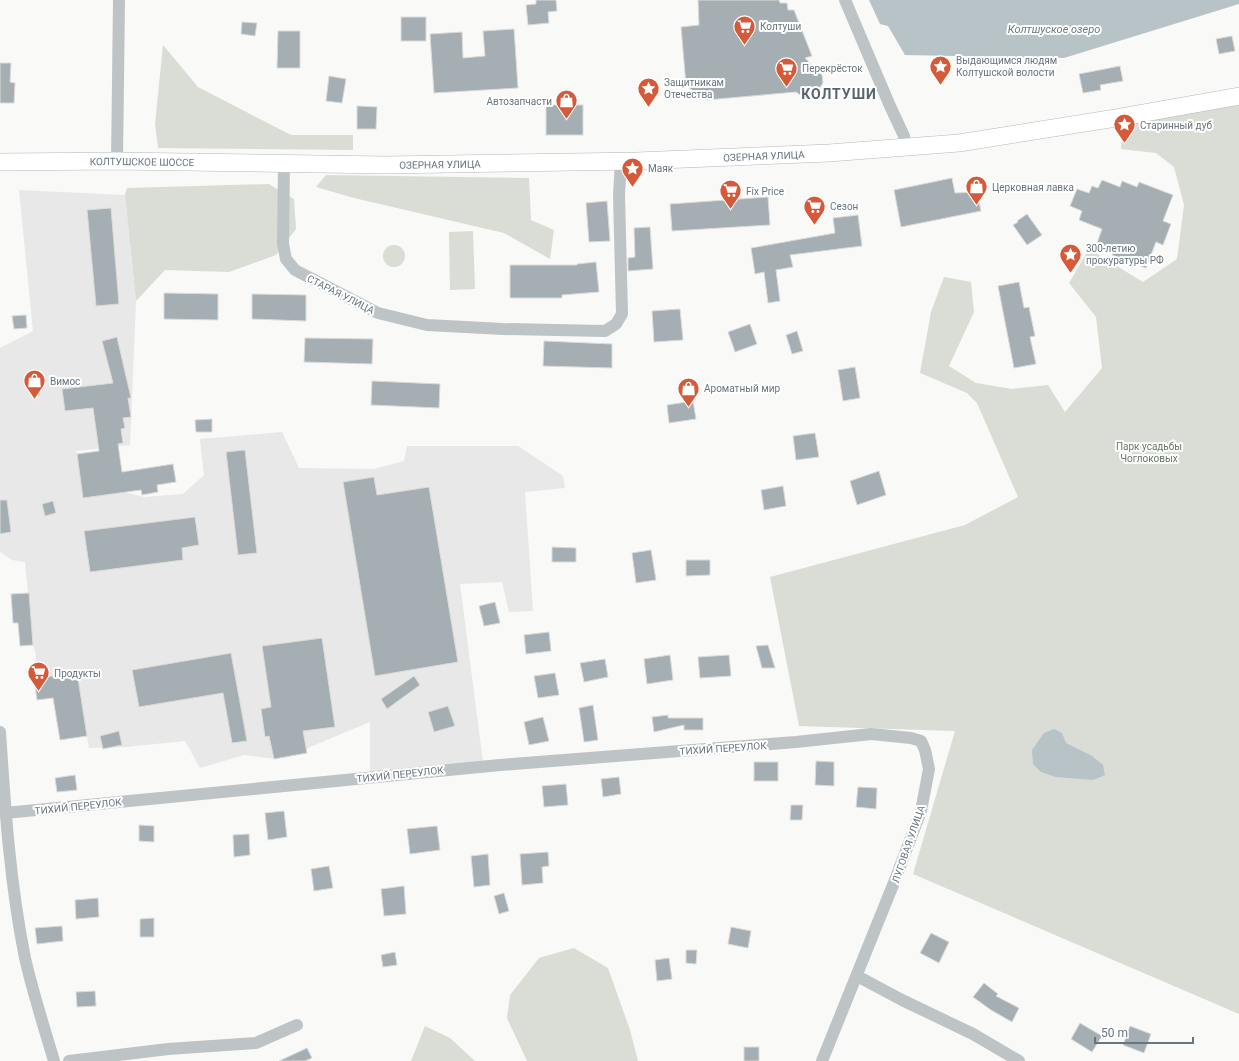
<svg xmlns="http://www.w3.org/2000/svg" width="1239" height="1061" viewBox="0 0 1239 1061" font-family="Roboto,sans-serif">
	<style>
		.built { fill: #e7e8e7 }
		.green { fill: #d9ddd6 }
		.water { fill: #b7c3c6 }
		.building { fill: #a5aeb3; stroke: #dbdbd9 }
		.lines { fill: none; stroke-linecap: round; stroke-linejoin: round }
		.secondary-casing { stroke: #b3b9bd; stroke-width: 18 }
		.minor { stroke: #bec3c6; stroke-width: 12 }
		.secondary { stroke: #fff; stroke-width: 17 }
		.labels { text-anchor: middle; stroke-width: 4; stroke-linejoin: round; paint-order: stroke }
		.poi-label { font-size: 10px; fill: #66757f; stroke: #fff; text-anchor: start }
		.street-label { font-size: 10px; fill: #66757f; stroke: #fff }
		.park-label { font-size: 10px; fill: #687865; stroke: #fff }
		.water-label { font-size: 11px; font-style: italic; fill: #667a80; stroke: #fff }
		.district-label { font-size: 14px; font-weight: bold; letter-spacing: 1px; fill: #58636b; stroke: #fff }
	</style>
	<rect width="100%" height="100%" fill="#f9f9f7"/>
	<polygon class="built" points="19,190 125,195 136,301 130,445 76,451 77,454 125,492 144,497 183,494 204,475 200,439 282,432 299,468 374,469 404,461 407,446 518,446 563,476 565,488 525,492 533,611 509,612 502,582 460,584 483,762 370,778 370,722 310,747 297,755 277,759 244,755 200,768 185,741 126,747 89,748 87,736 60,740 53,698 37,700 34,679 36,654 33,645 25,562 12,560 0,552 0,348 33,331"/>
	<g class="green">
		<polygon points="163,45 198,87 291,135 353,135 353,150 158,148 155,124"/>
		<polygon points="1239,101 1239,1014 913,874 955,731 799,726 770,577 965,525 1018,497 977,403 967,393 920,373 931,312 944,277 971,282 974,312 949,366 976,383 1012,389 1048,385 1065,412 1102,368 1096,317 1069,283 1089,249 1143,282 1177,259 1184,205 1174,167 1156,153 1121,149 1123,123"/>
		<polygon points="326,175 529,178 531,220 554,230 550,259 504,233 354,198 316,187"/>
		<polygon points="269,184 294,199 296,229 276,255 229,272 165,270 136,301 125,195 127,188"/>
		<polygon points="473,231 475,289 450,290 449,232"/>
		<circle cx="394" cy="256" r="11"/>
		<polygon points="574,948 608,968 630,1030 638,1061 527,1061 507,1018 510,995 539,958"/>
		<polygon points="425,1026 450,1038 475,1061 411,1061"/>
	</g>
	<g class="water">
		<polygon points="869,0 1239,0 1239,4 1064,58 905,55 888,26 880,24"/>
		<polygon points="1054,729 1062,733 1066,743 1092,756 1103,765 1105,775 1093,780 1056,777 1041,772 1033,764 1032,750 1044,733"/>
	</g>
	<g class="building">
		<polygon points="536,0 556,0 557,11 548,12 549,23 528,25 526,5 536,4"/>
		<polygon points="698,0 779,0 780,3 787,3 788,10 794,10 812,56 805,58 822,75 823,83 817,92 811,96 803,97 796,92 707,100 700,97 686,85 681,27 699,25"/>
		<rect x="401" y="17" width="25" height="24"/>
		<polygon points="242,22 257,23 255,36 241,34"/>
		<polygon points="514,29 518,88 434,93 430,34 462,32 463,58 485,56 483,31"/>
		<polygon points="278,31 300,31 300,68 277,68"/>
		<polygon points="1232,36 1235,51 1219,54 1216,39"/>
		<polygon points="0,63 11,63 10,82 15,83 14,103 0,103"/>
		<polygon points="1120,66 1123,81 1100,85 1101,90 1083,93 1079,74"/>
		<polygon points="329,76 346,79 342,103 326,101"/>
		<rect x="546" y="105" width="37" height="30"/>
		<polygon points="357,106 377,107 376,129 357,129"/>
		<polygon points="952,178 955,193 977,192 981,211 901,227 894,190"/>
		<polygon points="1102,180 1120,187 1122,181 1137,187 1139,182 1173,195 1163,221 1171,224 1163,245 1156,242 1146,268 1112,255 1114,249 1097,243 1102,229 1079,220 1082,211 1070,206 1077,189 1089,193 1092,186 1098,188"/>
		<polygon points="768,197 770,225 672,231 670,204"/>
		<polygon points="607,201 610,241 589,242 586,203"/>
		<polygon points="111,208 119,304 96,306 87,210"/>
		<polygon points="1027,214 1042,235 1027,245 1013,225 1018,222 1017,221"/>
		<polygon points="858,215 862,246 790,255 793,267 776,270 780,301 768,303 764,272 755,274 751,248 835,233 833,218"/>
		<polygon points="650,227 653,269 628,271 628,258 635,257 634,228"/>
		<polygon points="596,262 599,292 562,295 562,298 510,298 510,265 577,265 577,264"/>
		<polygon points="1019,282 1024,308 1029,307 1035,336 1030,337 1036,364 1014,368 998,286"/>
		<polygon points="164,293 218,294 218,320 164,319"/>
		<polygon points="252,294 306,295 306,321 252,319"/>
		<polygon points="680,309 683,340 654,342 652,311"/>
		<polygon points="26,315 27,328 14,329 12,316"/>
		<polygon points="750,324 757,344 735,352 728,332"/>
		<polygon points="797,331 803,351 792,354 786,335"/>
		<polygon points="117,337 131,398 128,398 131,417 123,418 125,428 121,429 123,443 118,444 122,472 173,464 176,482 157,485 158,492 142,495 141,490 83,498 77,454 99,451 93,408 65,411 62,389 113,383 102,341"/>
		<polygon points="305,338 373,339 372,364 304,362"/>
		<polygon points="544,341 612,344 612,368 543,366"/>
		<polygon points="855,367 860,398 843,401 838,370"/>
		<polygon points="372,381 440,384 439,408 371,405"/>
		<polygon points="693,401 696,419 669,423 667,405"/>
		<polygon points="212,419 212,432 196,432 195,420"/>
		<polygon points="815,433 819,457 796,460 793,436"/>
		<polygon points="245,450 257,553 238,555 226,452"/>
		<polygon points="879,471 886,495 857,505 850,481"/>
		<polygon points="374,477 377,495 429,487 458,662 375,676 343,482"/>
		<polygon points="783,486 786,506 764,510 761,490"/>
		<polygon points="0,500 7,500 11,532 0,534"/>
		<polygon points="53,501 56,513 45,516 42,504"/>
		<polygon points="195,517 199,545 182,548 183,560 90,572 84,531"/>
		<polygon points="552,547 576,548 576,562 552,562"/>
		<polygon points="651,550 656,580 636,583 632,553"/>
		<polygon points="686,560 710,560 710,575 686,576"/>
		<polygon points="29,593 33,645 20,646 18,623 13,623 11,594"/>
		<polygon points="495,602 500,623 484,626 479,606"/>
		<polygon points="549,632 551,651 526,654 524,635"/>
		<polygon points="322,638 335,727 303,731 307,753 274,759 269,736 265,737 261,709 271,707 262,646"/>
		<polygon points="768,645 775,668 762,668 756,646"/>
		<polygon points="231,653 247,741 232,743 223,693 139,707 132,670"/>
		<polygon points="670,655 673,680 647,684 644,659"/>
		<polygon points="729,655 731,676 700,678 698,657"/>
		<polygon points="605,659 608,677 584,682 580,663"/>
		<polygon points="77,672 87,736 60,740 53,698 37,700 34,679"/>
		<polygon points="555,673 559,695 538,698 534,676"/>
		<polygon points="414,676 420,685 387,709 381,699"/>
		<polygon points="593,705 598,740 584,742 579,708"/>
		<polygon points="448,706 455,726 434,732 428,712"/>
		<polygon points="668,715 668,718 703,718 703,730 684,730 684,725 654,732 652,717"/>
		<polygon points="543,717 549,741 529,745 524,722"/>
		<polygon points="119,731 122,745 103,749 100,736"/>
		<polygon points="816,761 834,762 834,786 815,785"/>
		<rect x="754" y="762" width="24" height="19"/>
		<polygon points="75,775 77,790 57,792 55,778"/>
		<polygon points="619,777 621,794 603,797 601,779"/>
		<polygon points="566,784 568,805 544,807 542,786"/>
		<polygon points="858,787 877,788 876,809 856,807"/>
		<polygon points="791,805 803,805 802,820 790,820"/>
		<polygon points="284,811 287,837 268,840 265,813"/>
		<polygon points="139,825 154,826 154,842 139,841"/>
		<polygon points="437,826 440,850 410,854 407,829"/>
		<polygon points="249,834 250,855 234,857 233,835"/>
		<polygon points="548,852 549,866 542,867 543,883 522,885 520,854"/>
		<polygon points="488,854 490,885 474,887 471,856"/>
		<polygon points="329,866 333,888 314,891 311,869"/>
		<polygon points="404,886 406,914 384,916 381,889"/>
		<polygon points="504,893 509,911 499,914 494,896"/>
		<polygon points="98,898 99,917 76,919 75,900"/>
		<polygon points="154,918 154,937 140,937 140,919"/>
		<polygon points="62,926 63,941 37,944 35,928"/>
		<polygon points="731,927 751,931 748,948 728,944"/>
		<polygon points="931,933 949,942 939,963 920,953"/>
		<polygon points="686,950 697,950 696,964 686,963"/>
		<polygon points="395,952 397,965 383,967 381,955"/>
		<polygon points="669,958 672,979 657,981 655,960"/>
		<polygon points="984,983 998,994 996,996 1019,1008 1012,1022 991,1010 973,997"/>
		<polygon points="95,991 96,1006 77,1007 76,992"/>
		<polygon points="1080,1023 1102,1036 1092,1052 1071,1039"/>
		<polygon points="1130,1026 1151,1034 1144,1053 1123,1045"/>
		<rect x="744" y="1047" width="15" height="14"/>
		<polygon points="307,1048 312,1058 305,1061 279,1061"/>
	</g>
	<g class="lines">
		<defs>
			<g id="secondary">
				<path id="s1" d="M0,162L117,161L386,165L637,161L829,153L959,143L1116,118L1239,96"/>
			</g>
		</defs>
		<use href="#secondary" class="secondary-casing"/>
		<g class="minor">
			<polyline points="845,0 890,106 904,136 906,148"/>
			<polyline points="117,161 119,0"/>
			<polyline points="284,163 283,244 286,259 295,270 378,313 427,325 503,329 605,331 616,324 622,314 619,195 621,161"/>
			<path d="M0,732C5,808 10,884 25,958C33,993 44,1027 54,1061"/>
			<polyline points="5,813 500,765 796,742 871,734 911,738 921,741 925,750 929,769 921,811 895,880 822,1061"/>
			<polyline points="857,976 902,1000 973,1034 1019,1061"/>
			<polyline points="69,1061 168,1049 256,1043 297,1025"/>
		</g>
		<use href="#secondary" class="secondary"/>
	</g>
	<defs>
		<symbol id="supermarket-pin" viewBox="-11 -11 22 30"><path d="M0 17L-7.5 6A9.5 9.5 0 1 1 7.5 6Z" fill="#d65a3a" stroke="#fff"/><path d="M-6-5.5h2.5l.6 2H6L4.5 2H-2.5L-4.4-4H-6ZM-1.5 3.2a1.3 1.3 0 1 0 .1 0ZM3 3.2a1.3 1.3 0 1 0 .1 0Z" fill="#fff"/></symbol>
		<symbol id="sight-pin" viewBox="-11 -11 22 30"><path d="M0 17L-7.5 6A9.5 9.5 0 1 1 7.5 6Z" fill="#d65a3a" stroke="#fff"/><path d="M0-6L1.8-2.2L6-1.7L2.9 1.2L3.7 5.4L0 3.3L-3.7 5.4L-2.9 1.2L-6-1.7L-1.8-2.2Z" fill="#fff"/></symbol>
		<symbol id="shop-pin" viewBox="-11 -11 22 30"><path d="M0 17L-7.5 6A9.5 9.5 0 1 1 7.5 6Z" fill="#d65a3a" stroke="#fff"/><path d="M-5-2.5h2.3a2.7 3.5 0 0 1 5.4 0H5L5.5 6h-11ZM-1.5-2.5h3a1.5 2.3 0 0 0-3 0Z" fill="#fff"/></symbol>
	</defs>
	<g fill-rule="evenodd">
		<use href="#supermarket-pin" x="732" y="14" width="25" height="34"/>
		<use href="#sight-pin" x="928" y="54" width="25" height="34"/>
		<use href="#supermarket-pin" x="774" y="56" width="25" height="34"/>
		<use href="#sight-pin" x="636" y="76" width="25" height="34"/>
		<use href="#shop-pin" x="554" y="88" width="25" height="34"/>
		<use href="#sight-pin" x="1112" y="112" width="25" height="34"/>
		<use href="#sight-pin" x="620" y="156" width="25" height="34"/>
		<use href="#shop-pin" x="964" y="174" width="25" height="34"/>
		<use href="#supermarket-pin" x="718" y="178" width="25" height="34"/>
		<use href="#supermarket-pin" x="802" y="194" width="25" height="34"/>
		<use href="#sight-pin" x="1058" y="242" width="25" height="34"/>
		<use href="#shop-pin" x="22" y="368" width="25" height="34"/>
		<use href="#shop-pin" x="676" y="376" width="25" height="34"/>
		<use href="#supermarket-pin" x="26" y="660" width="25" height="34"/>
	</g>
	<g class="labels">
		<g class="poi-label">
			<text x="760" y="30">Колтуши</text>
			<text x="956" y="64">Выдающимся людям<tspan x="956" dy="12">Колтушской волости</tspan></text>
			<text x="802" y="72">Перекрёсток</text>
			<text x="664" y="86">Защитникам<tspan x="664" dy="12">Отечества</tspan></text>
			<text x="552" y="105" text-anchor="end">Автозапчасти</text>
			<text x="1140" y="129">Старинный дуб</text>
			<text x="648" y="172">Маяк</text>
			<text x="992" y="191">Церковная лавка</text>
			<text x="746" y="195">Fix Price</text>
			<text x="830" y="210">Сезон</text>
			<text x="1086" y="252">300-летию<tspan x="1086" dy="12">прокуратуры РФ</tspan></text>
			<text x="50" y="385">Вимос</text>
			<text x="704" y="392">Ароматный мир</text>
			<text x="54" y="677">Продукты</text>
		</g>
		<g class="street-label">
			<text dy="4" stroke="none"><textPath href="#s1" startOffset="764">ОЗЕРНАЯ УЛИЦА</textPath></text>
			<text dy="4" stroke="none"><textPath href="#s1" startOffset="142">КОЛТУШСКОЕ ШОССЕ</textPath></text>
			<text dy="4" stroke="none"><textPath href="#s1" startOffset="440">ОЗЕРНАЯ УЛИЦА</textPath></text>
			<text transform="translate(341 294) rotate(27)" y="4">СТАРАЯ УЛИЦА</text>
			<text transform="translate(723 748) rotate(-4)" y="4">ТИХИЙ ПЕРЕУЛОК</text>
			<text transform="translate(400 774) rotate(-6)" y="4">ТИХИЙ ПЕРЕУЛОК</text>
			<text transform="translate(78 806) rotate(-6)" y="4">ТИХИЙ ПЕРЕУЛОК</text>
			<text transform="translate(908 844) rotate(-71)" y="4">ЛУГОВАЯ УЛИЦА</text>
		</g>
		<g class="park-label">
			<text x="1149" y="450">Парк усадьбы<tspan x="1149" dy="12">Чоглоковых</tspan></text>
		</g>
		<g class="water-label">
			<text x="1054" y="33">Колтшуское озеро</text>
		</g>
		<g class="district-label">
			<text x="839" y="99">КОЛТУШИ</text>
		</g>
	</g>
	<path d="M1095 1037v6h98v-6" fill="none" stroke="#66757f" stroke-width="2"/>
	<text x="1101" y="1037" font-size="12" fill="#66757f" stroke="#ffffff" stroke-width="3" paint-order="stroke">50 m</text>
</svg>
